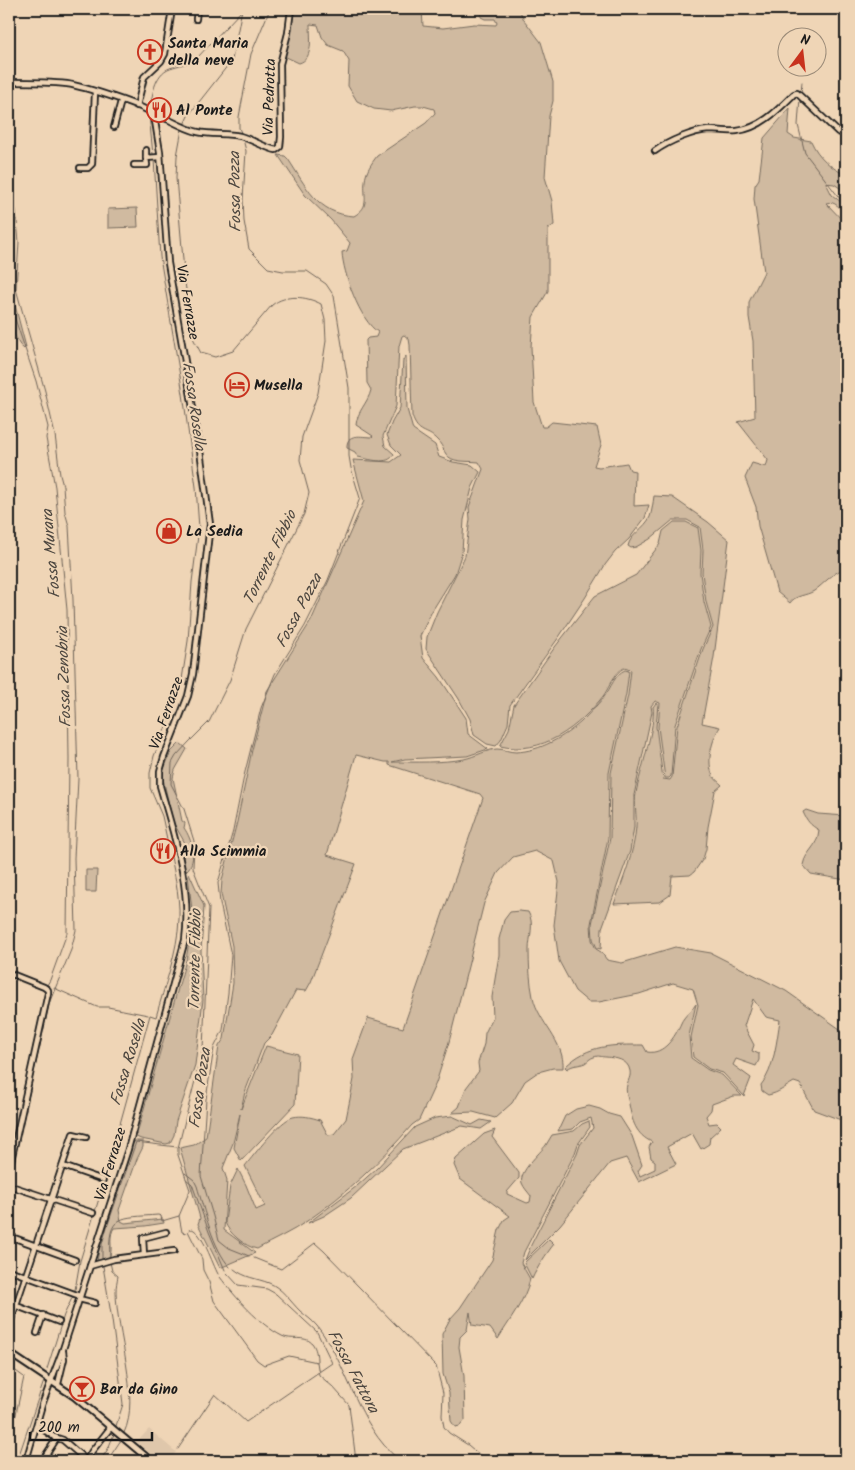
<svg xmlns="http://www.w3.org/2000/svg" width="855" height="1470" viewBox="0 0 855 1470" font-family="Kalam,sans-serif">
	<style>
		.built { fill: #dfc7ab }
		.green { fill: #d0baa0; stroke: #766b5e }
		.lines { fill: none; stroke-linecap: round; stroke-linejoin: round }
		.stream { stroke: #6e6358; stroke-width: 1 }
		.minor-casing { stroke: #1c1c1c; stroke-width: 8 }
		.major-casing { stroke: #1c1c1c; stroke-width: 9 }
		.minor { stroke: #efd5b6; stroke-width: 4.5 }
		.major { stroke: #efd5b6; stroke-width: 5 }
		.labels { text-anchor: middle; stroke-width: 4.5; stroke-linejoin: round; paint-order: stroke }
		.poi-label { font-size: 15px; font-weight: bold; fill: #1c1c1c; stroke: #efd5b6; text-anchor: start }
		.street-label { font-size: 15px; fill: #1c1c1c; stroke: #efd5b6 }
		.water-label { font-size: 16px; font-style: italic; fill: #4c463f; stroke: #efd5b6 }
	</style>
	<rect width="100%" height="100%" fill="#efd5b6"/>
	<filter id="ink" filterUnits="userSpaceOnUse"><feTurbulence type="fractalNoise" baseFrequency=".02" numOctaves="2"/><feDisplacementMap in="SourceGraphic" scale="10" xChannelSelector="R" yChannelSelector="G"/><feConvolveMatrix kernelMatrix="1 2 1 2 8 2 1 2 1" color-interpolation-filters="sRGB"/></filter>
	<g filter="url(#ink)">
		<polygon class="built" points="149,1429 176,1452 169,1461 159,1461 137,1442"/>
		<g class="green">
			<path d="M293,9H371L382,12L383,9H422L423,26L443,28L474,24L496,25L497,23L495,19H485L481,17V9H519L524,20L541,42L553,82V101L549,116L545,177L552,201L554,225L548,229V291L533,317L531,347L534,402L542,427H546L552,422L597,427L601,445L594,466L599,467L627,463L630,470L635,471L634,506L649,505L645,518L629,539L615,552L605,565L585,598L559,637L510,705L508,724L501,740L496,746L487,744L474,735L470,719L459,699L426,649L427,637L437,612L465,556L470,519L469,507L483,469L479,462C471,461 463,462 455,460C443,457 445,447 437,440C427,429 418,435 412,416L410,345L409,339L404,335L402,336L399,346L396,406L383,436L385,446L394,454C389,466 368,459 358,457L355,452L347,448C346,432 362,437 372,437L373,436L356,425C357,411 368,403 371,390L367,383L366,340L368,338L376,337L378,332C360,321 343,273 342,252L347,251L350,243L331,220L305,195L278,155L285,156L288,159C306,186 317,214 354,216C371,206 363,197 365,181C366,171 371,164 377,156L426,123L435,113L434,109L423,106H415L391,111L374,109L357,101L348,86L349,61L343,51L328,45L322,37L318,25L310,24C310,37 314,59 299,63L284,56L291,33Z"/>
			<path d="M790,108L788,134L794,138L811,141C818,157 831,168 846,175V192L834,184L826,183L832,195L846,206V216C841,209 835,200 826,203L846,224V568C833,572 825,583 814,591C806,596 795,595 790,603L777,592L758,526L756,507L745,478L752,463L766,467L768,460L738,422L755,417L753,341L749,317V302L764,272L754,199L755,185L759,179L764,138Z"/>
			<polygon points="137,208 138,227 108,228 108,209"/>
			<path d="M9,220L12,252V294L26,347L24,349C2,335 9,246 9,220Z"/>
			<path d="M406,356L407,409L413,430L435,445L439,457L453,462L472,465L480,472L472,488L464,520L462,552L455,574L432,611L420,636L423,658L439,677L466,718L468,734L488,749L467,756L405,759L392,762C416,762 441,763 464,759C474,757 489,749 497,749C504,749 509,752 516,752C540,751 564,737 581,722C589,714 597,705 604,697C611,688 615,674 625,670L629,671L626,694L609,773L608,838L591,924L592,940L596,949L601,952L607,960L622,963L675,947L711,953L786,991L840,1029L846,1035V1116L841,1120L814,1110L800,1084L794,1082C785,1087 779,1093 768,1095L762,1091L761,1085C774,1070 777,1039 780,1020L766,1017L753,999L744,1026L754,1045L752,1051L759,1054V1060L756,1066L736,1059L733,1065L751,1078L744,1096L723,1073L709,1069L693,1057L691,1037L698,1005L693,989L673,983L639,994L599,1002H588L575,991L559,961L554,925L559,882L554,861L535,851L513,857L498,873L484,903L449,1042L436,1083L419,1120L412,1125C381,1161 347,1193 307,1221C292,1232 273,1240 257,1249C246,1247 228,1233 225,1222L230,1186L238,1169L246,1185L256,1210L265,1206L245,1166C254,1155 280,1120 293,1117C302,1115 311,1117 320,1120L328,1135L334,1134L346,1119L354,1079L353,1059L368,1018L403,1028L483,798L480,794L389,765V762H385L356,755L327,855L356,864L311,982L306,991L296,990L272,1035L264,1043L245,1092L241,1109L266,1046L298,1054L295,1104L241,1161L234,1148L240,1114L233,1143L223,1168L227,1180L224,1230L255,1253L220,1268L198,1224L200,1218L180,1148L194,1145L206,1137L219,1046L224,1039L233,983L232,946L221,894L222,880L237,822L252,750L267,691L311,621L364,501L353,460L391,462L401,455L391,445L387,435L392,422L400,408L403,360Z"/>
			<path d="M654,496L672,497L708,522L729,540L714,657L702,723L720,727C712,739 706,762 713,776C715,779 719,782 722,785L715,791L708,827L706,849L703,859L694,872L690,875L672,876L670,895L660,902L614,904C623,880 634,853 636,827C637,816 634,804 636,793C640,772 656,724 653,707L656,703L658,704L656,727L663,779L670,780L672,777L677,726L703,649L713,627L706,602L702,573L703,550L700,527L687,520H673L650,539L636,547L631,548L628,546C630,535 645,528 650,517C652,511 653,503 654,496Z"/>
			<path d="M674,522H686L698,528L701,550L700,573L704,602L711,627L701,649L675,725L671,776L669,778H665L658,727L660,703L655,701L651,706L652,712L634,795V827L630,851L602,928L601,949L597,948L593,939L592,924L610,838L611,773L628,695L631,670L624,668C614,673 610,686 604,695C579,727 542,756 500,746L509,729L514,705L555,647L595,596L636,575L660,544L663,531Z"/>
			<path d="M180,743L187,749L175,770L173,778L182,821L185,823L184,828C192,839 198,861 186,871L182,868L185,843L173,822L162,774L171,752Z"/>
			<path d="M806,810L818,814L846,816V880L811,874L803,865C806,850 817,849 819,830C810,825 807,821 803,812Z"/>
			<polygon points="86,870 97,870 96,892 86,892"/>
			<polygon points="189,873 204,906 201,951 203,1000 195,1065 176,1121 174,1135 170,1143 166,1144 141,1139 136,1137 186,960 193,918 188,875"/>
			<path d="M519,911L528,912C535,923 529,938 529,950C529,965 530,983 533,997C538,1022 565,1042 563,1068H553L538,1072L525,1081L512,1103L495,1118L473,1112L452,1113L459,1107L466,1088L479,1071L478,1063L484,1044L485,1033L493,1017L492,997L499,955V939L504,920L510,912Z"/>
			<path d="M696,1004L689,1036L691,1058L708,1070L722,1075L742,1096H734L712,1104L711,1110L706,1116L709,1124L717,1123L721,1127L710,1137L709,1144L701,1149L692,1133L667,1147L676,1164L639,1182L626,1158L610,1163L560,1225L525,1260L531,1245L577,1154L580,1145L593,1128L591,1118L580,1122L573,1129L558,1131L565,1116L576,1109L589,1106L600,1109L609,1114L620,1117L632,1136L642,1165L638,1171L640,1176L655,1169V1161L651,1158L649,1147L652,1142C636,1135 632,1121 629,1104C628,1099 625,1091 627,1085C628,1080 631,1077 630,1071C628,1059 615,1058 606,1057C601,1057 599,1055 594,1057C590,1058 588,1061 585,1063C578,1066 574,1064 567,1069L565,1067C588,1044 613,1045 643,1045L647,1052C664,1055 675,1037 681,1023C684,1016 692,1010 696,1004Z"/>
			<polygon points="452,1116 472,1125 481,1120 491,1122 481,1129 462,1126 403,1149 351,1198 324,1216 308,1223 357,1186 377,1168 415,1127 435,1118"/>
			<path d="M589,1121L590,1127L578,1144L575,1153L524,1252L521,1263L530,1279C525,1301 509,1321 498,1339L490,1328L472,1325L470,1312L467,1330L460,1337L459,1347L464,1376L465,1420L460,1426L455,1427L451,1421L449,1393L443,1374L442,1334L450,1319L460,1308L492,1260L499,1230L504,1220L510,1216L460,1179L454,1165L456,1159L484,1134L495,1130L492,1137L519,1173V1178L507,1192V1194L527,1203L530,1202L531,1196C528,1192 524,1188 522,1183C518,1172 540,1153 546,1145C548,1142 550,1138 552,1135L574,1131L582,1124Z"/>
			<path d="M135,1141H143V1147L137,1159L119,1210L121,1221L125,1223L163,1219L164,1223L145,1226L114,1228C105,1242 121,1259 97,1262L99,1249L104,1231L125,1170L131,1146Z"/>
			<path d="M549,1239L554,1244C546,1254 537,1268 532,1279L524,1263Z"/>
		</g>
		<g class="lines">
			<g class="stream">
				<path d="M242,9L232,60L188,116L182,129L177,156L176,178L185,283L194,340L201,353L215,357L233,351L272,305C286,294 306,296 321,304L325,320L326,341L318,393L302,437L300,460L309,493L304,514L246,629L230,680L209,722L189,742L176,756L172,763L171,784L184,809L194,841L193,868L209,908L203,1049L178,1148V1155L190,1190L179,1216L182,1232L186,1233L188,1231L202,1259L203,1270L209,1282L214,1301L257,1360L264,1365L289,1356L317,1362L319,1375L333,1387L349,1405L356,1461"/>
				<polyline points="801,94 802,82"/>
				<polyline points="800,98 798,125 805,153 841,200 846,205"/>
				<path d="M150,111C152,96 154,74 170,68C179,65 188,64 197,58L241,11"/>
				<polyline points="149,114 153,155"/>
				<polyline points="242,135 239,128 239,117 251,54 270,9"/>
				<polyline points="243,139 246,151 243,199 244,221 249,249 268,268 283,271 307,271 326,284 334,296 349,388 349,456 351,468 360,498 328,580 305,626 275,674 261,708 244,776 233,831 218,883 220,903 231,955 228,993 223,1030 214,1048 206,1099 201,1176 213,1216 219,1240 229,1248 249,1256"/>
				<polyline points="154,159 160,257 183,394 196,487 199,528 192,582 188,641 180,692 154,756 150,773 150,788 162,816 167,839"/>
				<polyline points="9,168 16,211 19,242 16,289 45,391 55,435 60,475 63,486 65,512 69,526 73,600 77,743 78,779 74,858 76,930 71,950 50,1001 9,1183"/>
				<polyline points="9,231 9,269"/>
				<polyline points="9,301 36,381 48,427 46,438 55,487 67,610 69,759 67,933 50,980 47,985 50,986"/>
				<polyline points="54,988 97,1007 108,1007 148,1015"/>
				<path d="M185,1173L194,1180L197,1186C204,1209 213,1249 230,1267"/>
				<polyline points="186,1179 192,1184 209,1232 225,1270"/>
				<path d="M189,1230L192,1229C203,1233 212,1263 218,1274"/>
				<path d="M110,1257C107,1213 121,1218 158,1215L161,1216L162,1221L179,1216"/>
				<polyline points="254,1258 281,1269 315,1243 324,1251 436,1366 443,1393 442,1416 444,1427 449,1433 468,1445 487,1461"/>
				<polyline points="102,1259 102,1244 107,1227 136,1142 177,1147"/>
				<path d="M110,1262L112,1271L118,1276C117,1281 116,1286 116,1291C116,1331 141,1398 124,1433"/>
				<polyline points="103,1266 112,1320 123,1404 116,1426"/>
				<path d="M234,1269C245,1278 256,1278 269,1283C282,1288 290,1301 300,1311C306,1316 312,1320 317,1326C350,1367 356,1424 398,1459"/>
				<path d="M220,1277C235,1297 260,1325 282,1336C291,1341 304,1335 312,1343C316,1348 317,1355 317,1361"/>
				<path d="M75,1290L80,1261L104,1182L150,1015L156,1017C164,987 178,951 179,919C180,894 173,867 168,843"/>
				<polyline points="9,1366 24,1377 9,1446"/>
				<polyline points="47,1369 64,1315 73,1296"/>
				<polyline points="178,1449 215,1394 246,1422 332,1363 317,1332 276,1294 267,1289 238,1285 227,1273"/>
				<polyline points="17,1461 44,1381"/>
				<polyline points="100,1461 108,1449 114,1434"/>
				<polyline points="107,1461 121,1440"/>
			</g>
			<defs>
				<g id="minor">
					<polyline points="196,19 197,9"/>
					<path d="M9,82C28,82 48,82 67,84C81,86 147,106 154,115L160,152L168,263L199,443L210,524L193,674L188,696L164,757L160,771V786C174,835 192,888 185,940L128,1149L63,1349L42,1405L26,1461"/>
					<polyline points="137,106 144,77 161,61 165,54 172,9"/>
					<path d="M154,115H159C172,121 185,129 198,132C212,135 226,133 240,136C251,139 268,149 276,150L280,147L281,137L280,64L288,33L291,9"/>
					<polyline points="114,127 121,101"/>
					<polyline points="146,150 146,158"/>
					<path d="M655,151C669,141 693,131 709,130C718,130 728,132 737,131C761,128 778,110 794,94L797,93L838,132L846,134"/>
					<polyline points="134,165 147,165 146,158 160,157"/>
					<polyline points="80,168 88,168 92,164 95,92"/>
					<polyline points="9,973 44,987 48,990 48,993 9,1170"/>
					<polyline points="63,1166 103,1180"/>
					<polyline points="11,1186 93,1213"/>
					<polyline points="9,1236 75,1260"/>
					<polyline points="144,1255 143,1238 166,1232"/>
					<polyline points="90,1266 114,1259 174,1251"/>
					<polyline points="9,1270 80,1296"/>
					<polyline points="79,1299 95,1303"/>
					<polyline points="9,1303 59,1322"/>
					<polyline points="9,1326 73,1134 86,1137"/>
					<polyline points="37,1333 43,1315"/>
					<polyline points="58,1384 64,1359 63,1351"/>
					<polyline points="37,1425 54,1437 63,1440 87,1461"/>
					<polyline points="42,1461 57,1438"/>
					<polyline points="86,1461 92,1451 111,1427"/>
				</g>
				<polyline id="major" points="9,1353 75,1397 151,1461"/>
			</defs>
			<use href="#minor" class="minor-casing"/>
			<use href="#major" class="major-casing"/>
			<use href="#minor" class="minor"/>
			<use href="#major" class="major"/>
		</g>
	</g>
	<defs>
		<symbol id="church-ring" viewBox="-11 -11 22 22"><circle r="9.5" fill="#efd5b6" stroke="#c8321e" stroke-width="1.5"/><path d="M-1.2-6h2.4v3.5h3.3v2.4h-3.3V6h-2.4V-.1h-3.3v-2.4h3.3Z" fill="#c8321e"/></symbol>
		<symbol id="restaurant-ring" viewBox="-11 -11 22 22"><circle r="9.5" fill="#efd5b6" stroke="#c8321e" stroke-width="1.5"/><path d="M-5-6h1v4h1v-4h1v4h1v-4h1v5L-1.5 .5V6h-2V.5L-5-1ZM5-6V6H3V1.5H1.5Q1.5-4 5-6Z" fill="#c8321e"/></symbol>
		<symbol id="hotel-ring" viewBox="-11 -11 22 22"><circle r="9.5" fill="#efd5b6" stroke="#c8321e" stroke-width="1.5"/><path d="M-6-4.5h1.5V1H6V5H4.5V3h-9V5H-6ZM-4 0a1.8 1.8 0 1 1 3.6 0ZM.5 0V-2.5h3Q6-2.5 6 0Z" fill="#c8321e"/></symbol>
		<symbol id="shop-ring" viewBox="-11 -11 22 22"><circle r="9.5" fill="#efd5b6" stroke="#c8321e" stroke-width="1.5"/><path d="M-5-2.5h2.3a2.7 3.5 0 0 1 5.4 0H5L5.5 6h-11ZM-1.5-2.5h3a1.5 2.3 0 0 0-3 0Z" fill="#c8321e"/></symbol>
		<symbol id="bar-ring" viewBox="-11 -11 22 22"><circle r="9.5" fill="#efd5b6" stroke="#c8321e" stroke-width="1.5"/><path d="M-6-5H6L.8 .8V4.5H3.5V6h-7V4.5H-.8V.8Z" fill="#c8321e"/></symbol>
	</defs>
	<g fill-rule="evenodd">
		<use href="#church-ring" x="136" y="38" width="28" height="28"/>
		<use href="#restaurant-ring" x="145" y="96" width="28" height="28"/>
		<use href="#hotel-ring" x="223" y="371" width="28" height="28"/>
		<use href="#shop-ring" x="155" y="517" width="28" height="28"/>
		<use href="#restaurant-ring" x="149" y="837" width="28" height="28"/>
		<use href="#bar-ring" x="68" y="1375" width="28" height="28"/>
	</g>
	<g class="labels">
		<g class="poi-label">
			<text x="168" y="48">Santa Maria<tspan x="168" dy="17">della neve</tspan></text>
			<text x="176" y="115">Al Ponte</text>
			<text x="254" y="390">Musella</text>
			<text x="186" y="536">La Sedia</text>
			<text x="180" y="856">Alla Scimmia</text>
			<text x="100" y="1394">Bar da Gino</text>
		</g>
		<g class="street-label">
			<text transform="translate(269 97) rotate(-88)" y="5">Via Pedrotta</text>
			<text transform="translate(188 302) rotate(80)" y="5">Via Ferrazze</text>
			<text transform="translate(166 713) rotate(-71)" y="5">Via Ferrazze</text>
			<text transform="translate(110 1164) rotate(-73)" y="5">Via Ferrazze</text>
		</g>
		<g class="water-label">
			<text transform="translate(234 192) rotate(-91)" y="6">Fossa Pozza</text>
			<text transform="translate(195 406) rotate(82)" y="6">Fossa Rosella</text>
			<text transform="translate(50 554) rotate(-95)" y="6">Fossa Murara</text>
			<text transform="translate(269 557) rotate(-64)" y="6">Torrente Fibbio</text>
			<text transform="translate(298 610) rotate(-62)" y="6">Fossa Pozza</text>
			<text transform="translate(63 677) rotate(-92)" y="6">Fossa Zenobria</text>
			<text transform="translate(194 960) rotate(-89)" y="6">Torrente Fibbio</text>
			<text transform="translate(127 1062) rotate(-73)" y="6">Fossa Rosella</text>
			<text transform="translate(199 1088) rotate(-82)" y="6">Fossa Pozza</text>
			<text transform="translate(354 1371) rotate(62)" y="6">Fossa Fattora</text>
		</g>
	</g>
	<rect width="855" height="1470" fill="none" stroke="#efd5b6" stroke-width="30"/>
	<rect x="15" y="15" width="825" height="1440" fill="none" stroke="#1c1c1c" stroke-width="2" filter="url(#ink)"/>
	<g transform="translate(802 52) rotate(15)"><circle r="24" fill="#efd5b6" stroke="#9b8b78"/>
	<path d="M0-4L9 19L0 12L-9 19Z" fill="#c8321e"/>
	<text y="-8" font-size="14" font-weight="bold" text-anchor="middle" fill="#1c1c1c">N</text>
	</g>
	<path d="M30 1432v8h122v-8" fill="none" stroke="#1c1c1c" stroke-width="2.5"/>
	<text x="38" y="1432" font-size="15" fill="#1c1c1c" stroke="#efd5b6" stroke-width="4" paint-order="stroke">200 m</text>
</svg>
